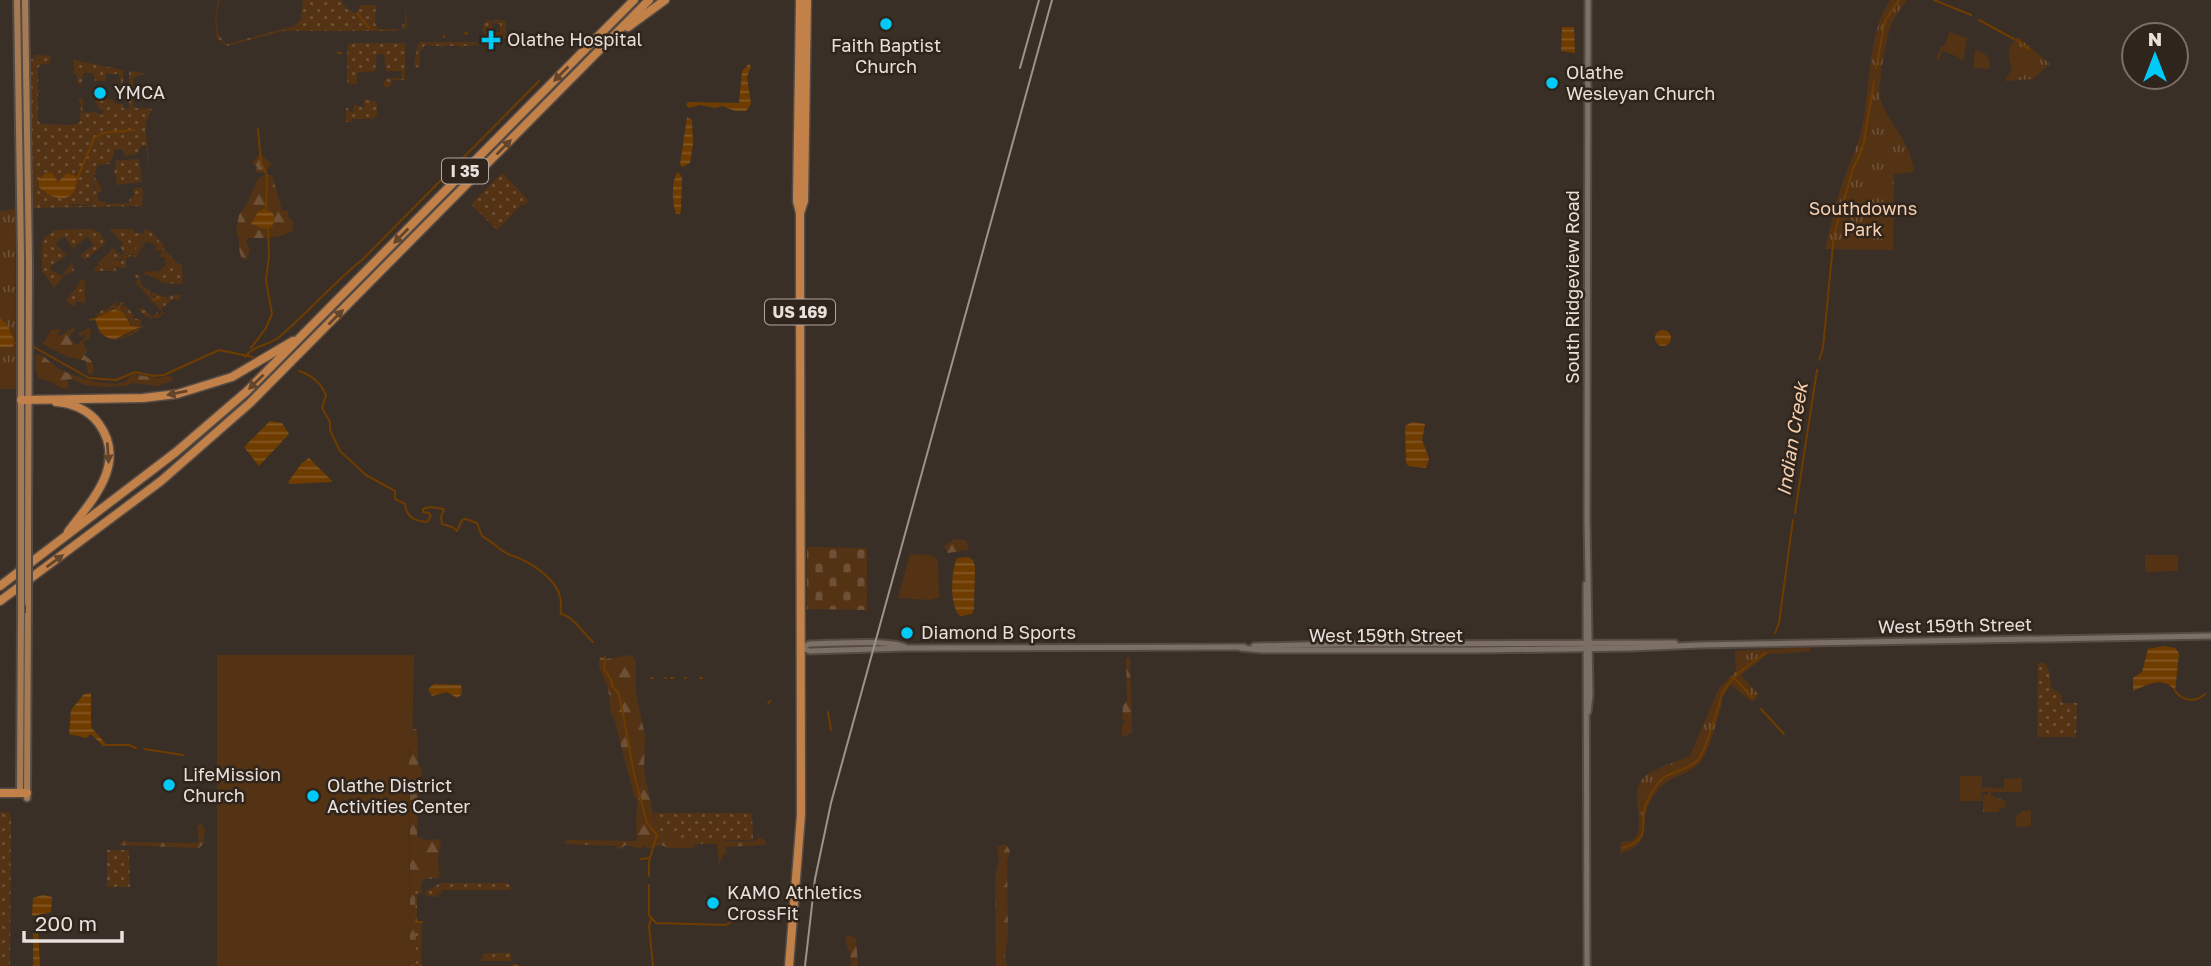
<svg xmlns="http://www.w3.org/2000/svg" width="2211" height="966" viewBox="0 0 2211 966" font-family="'Golos Text',sans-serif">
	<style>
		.grass { fill: url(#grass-dots); fill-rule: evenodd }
		.forest { fill: url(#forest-firs) }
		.cemetery { fill: url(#cemetery-stones) }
		.park { fill: url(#park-tufts) }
		.garden { fill: #543315 }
		.water { fill: url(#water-rules) }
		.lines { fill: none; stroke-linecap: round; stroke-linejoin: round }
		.stream { stroke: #6f3c00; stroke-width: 2 }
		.secondary-casing { stroke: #554b44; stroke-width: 9 }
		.primary-casing { stroke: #554b44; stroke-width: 10 }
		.highway-casing { stroke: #554b44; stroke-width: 11 }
		.secondary { stroke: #7c6f65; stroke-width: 5 }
		.primary { stroke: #a57a54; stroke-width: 6 }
		.highway { stroke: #c18149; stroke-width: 8 }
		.rail { stroke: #9d938d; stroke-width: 2 }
		.primary-bridge-casing { stroke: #554b44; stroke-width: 10; stroke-linecap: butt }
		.primary-bridge { stroke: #a57a54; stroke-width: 6 }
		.oneway { fill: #63452c }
		.poi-dot { fill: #00cbf8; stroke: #30251c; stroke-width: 2.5 }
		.labels { text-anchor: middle; stroke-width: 5; stroke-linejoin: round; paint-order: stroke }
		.shield { fill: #30251c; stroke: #b1a8a2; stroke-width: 2 }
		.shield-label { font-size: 16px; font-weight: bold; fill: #e8e0db }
		.poi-label { font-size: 18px; fill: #e8e0db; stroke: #30251c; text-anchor: start }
		.park-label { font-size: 18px; fill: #f7d0b1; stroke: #30251c }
		.street-label { font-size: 18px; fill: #e8e0db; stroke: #30251c }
		.water-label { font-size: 19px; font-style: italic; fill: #f5ceaf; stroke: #30251c }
	</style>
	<defs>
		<pattern id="grass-dots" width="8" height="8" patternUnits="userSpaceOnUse" patternTransform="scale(1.75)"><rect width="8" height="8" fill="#543315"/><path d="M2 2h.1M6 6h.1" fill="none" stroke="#6d5036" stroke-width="1.8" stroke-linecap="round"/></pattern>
		<pattern id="forest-firs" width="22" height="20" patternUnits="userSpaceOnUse" patternTransform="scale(1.75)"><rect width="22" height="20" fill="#543315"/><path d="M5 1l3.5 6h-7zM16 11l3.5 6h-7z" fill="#6d5036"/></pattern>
		<pattern id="cemetery-stones" width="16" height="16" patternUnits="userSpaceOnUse" patternTransform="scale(1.75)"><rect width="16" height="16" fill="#543315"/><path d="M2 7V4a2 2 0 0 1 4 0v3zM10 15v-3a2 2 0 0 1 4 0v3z" fill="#6d5036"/></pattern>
		<pattern id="park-tufts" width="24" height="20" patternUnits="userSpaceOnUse" patternTransform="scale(1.75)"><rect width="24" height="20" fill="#543315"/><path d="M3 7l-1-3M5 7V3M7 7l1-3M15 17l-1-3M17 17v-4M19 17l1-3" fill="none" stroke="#6d5036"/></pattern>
		<pattern id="water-rules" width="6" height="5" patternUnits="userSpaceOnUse" patternTransform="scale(1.75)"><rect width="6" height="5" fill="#6f3c00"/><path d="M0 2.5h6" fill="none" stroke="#845825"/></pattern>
	</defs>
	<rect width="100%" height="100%" fill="#3a2f26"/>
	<g class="grass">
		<path d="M218,0H220C216,13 213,36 227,44L294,26L301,19L303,0H342L344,6L356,14L361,5H376L375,24L380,29H401L402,25L405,24L406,5L407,27L405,30V28L393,31H283L228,46L217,39L215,21Z"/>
		<path d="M487,20L492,22V32H500V24L493,23V20H503L506,22V38H487C482,31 481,27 487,20Z"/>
		<polygon points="421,42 476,42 479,45 463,46 462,49 460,46 443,46 441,49 440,46 425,45 420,52 420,66 417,68 414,64 418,44"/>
		<polygon points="349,43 405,43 405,80 393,80 390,87 384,87 384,81 387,78 401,78 401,71 386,71 384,54 377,54 375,71 357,73 357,84 348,84 347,87 347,52"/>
		<path d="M36,55L51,56L49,64H41L38,68V89L41,92L38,93V121L42,124L74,125L80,122L81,105L78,100L83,98V113L95,112L102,115L104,111L99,109L95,101L113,99L114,103L122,104L124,106L121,107L129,109V72L134,71L144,74L133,78V105L136,108L152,109C139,129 151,144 148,166L146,145L140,147L137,154L122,156L125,154L123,149L114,150V155L109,164L97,165L96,174L93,176L95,187L91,202L85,205L71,204L72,206H86L92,203L95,177L102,190L97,194L98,201L106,202L107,204L130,203L129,200L134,196V189L140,187L143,190L142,206L32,208L30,102L31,60ZM49,172L58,182L65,175L53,197L51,193L44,191V173Z"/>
		<polygon points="74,60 123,70 123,99 118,101 121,84 119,74 106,74 106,81 95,81 94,74 87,72 83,74 81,86 77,83 77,74 74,73"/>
		<polygon points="364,99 377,102 377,116 373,119 352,119 351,122 346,122 346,108 349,108 349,112 353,112 354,104 364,108"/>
		<polygon points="139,159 142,182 117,185 114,169 116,169 115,161"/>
		<polygon points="502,173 529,201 524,205 522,204 497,230 471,204"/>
		<polygon points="91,229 100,233 106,243 85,260 81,255 94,245 87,236 73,249 64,236 55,243 67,256 51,265 51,270 62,276 72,262 74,272 66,274 54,288 42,271 42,244 44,238 55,230"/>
		<polygon points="109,229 133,229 134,233 144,233 144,229 152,232 164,245 163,248 178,264 182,264 183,284 163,283 150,275 145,275 144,272 163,273 171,262 156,240 144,239 137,244 137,250 124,252 120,247 123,243"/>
		<polygon points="146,241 135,258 130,256 126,259 126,268 115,267 117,273 115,271 96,271 101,268 108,269 114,266 110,259 103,262 103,265 97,264 111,251 110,249 114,249 120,255 113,261 121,261 124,256 132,255 146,241 153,242 157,246"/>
		<polygon points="133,274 139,275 141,285 150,291 152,297 159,298 153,296 151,292 168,298 171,295 182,295 178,300 173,299 161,309 164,313 159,318 146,317 139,310 142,307 152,317 157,312 160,315 162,312 135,282 138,279"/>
		<polygon points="80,280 85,281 85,304 77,301 74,307 66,300 78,286"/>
		<path d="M117,301L115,305L122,307L125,305L133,314V318L142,320L140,323L143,327C128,339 110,346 96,329L111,340L125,336L140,327L132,326L125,313L115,308L100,317L95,315L104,309L105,311Z"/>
		<path d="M2038,663H2044C2051,669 2050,679 2051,687L2061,695L2062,703H2077L2076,737H2037Z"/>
		<polygon points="0,812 9,812 11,818 10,966 0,966"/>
		<polygon points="654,813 752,813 753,840 689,841 676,839 660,831"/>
		<polygon points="107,850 129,850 130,887 107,887"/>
		<polygon points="440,872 438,878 424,879 421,884 422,893 417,894 417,921 422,922 421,966 415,966 415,880"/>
		<polygon points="441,883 507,883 510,885 511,890 441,890 441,894 437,894 439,897 426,896 426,891"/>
		<polygon points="484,953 511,953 511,961 480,961"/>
	</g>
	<g class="forest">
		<polygon points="260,153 272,164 265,173 256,172 257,167 252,163"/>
		<path d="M265,175H272L282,210L288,211V217L293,221V230C281,239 262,238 248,238L246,242L250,250L247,259L244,260C236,253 242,240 236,232L239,215L247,204L258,178Z"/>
		<polygon points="74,327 75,330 71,333 70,339 77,345 86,336 84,334 80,337 78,333 91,328 90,338 83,342 87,351 84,355 92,361 94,371 91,375 88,373 86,361 66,356 41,343 45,341 51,330 60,329 61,332 56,333 60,336"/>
		<path d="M36,354C45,355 50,363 58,368C71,376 104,386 120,383C126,382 129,378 133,374L156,378L171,376L174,380L158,386L132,383L126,386L105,387L85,385L71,379L67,380L69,388C62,391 57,385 52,382L38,378L35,367Z"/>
		<polygon points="955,539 965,540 968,545 968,550 948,553 944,546"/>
		<path d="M631,655L636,660V694L645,736L644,771L653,813L660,831L676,839L685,837L689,841C712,837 736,845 758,840V837L766,841V845L725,847L727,854H724L719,863L717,844H696L692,848H668L661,845L648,849L644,846L640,849L626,845L618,850L616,846L565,844V841L569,840L637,841C636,835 636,809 638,801L634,796L614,718L611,714C611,711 609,689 607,685C603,675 596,668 600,657L606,659Z"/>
		<polygon points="1130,657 1132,729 1132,732 1124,737 1122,736 1122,725 1125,722 1122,719 1123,706 1127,700 1126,658"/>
		<polygon points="413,729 416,729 417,732 418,764 422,771 418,793 417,836 424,840 438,839 441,843 438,856 439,874 415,880 416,962 415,966 410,966 410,799 408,764"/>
		<polygon points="201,824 205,830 203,844 199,848 119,845 124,840 129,842 195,843 199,841 197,826"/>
		<polygon points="1002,844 1007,846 1010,851 1007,861 1008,938 1005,955 1007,966 996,966 995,876 999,862 997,848"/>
		<path d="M849,935L856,938L858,966H851C852,955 847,947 845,938Z"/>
	</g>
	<polygon class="cemetery" points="807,547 867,548 867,610 807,609"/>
	<g class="park">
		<path d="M1890,0H1907C1902,7 1896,14 1892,23C1887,34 1877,87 1880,98C1888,125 1910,138 1914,172L1894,174L1893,250L1825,249C1831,225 1836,200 1845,176C1849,163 1856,149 1860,136C1871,93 1866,36 1890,0Z"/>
		<path d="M2018,37L2050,64L2033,79L2005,81L2012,68C2007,54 2007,47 2018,37Z"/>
		<polygon points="15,209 16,389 0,389 0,211"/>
		<path d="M1810,647L1811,651L1778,654L1769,653L1741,675L1759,695L1752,702L1731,685L1722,697V705C1717,719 1709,753 1700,762C1682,781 1666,772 1650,802C1637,826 1656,842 1620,854L1621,842L1632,841C1650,826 1626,793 1644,777C1653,769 1678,761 1690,756L1719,688L1736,671L1735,651Z"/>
		<polygon points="1988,792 1991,792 1991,796 2006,801 2005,807 1999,809 1999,812 1983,812 1983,795 1988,795"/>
	</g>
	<g class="garden">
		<polygon points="1949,32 1967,38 1963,61 1956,56 1942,51 1939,60 1936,59 1941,47 1945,45"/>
		<path d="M1975,50C1986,52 1991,58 1990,69L1973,68Z"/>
		<path d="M147,238L157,241L171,260L164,272L158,274L144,272L161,271L162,266L164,268L166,264L164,257H158L162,253L161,250L155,251L157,245L148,241C140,243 141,248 135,253C132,255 127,254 123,256C120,259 118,262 114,263L111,268H101L96,272L93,269L100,264L103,265L106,260H118L117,257L123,254V251H135L137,244Z"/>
		<polygon points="910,554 931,555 938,560 939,598 929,600 898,598"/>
		<polygon points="2145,555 2178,555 2178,571 2145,572"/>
		<polygon points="217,655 414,655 412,747 409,748 410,966 217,966"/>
		<polygon points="1960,776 1982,776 1982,789 1988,787 2004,789 2004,779 2022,778 2022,792 1982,792 1982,801 1960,801"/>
		<polygon points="2031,810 2031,826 2015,827 2017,815 2023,811"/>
	</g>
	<g class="water">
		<polygon points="1562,27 1574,27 1575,53 1561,51"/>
		<polygon points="749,64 751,67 747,77 751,104 746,111 735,111 722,106 715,108 700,105 689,108 686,105 688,102 739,103 742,71"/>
		<polygon points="687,117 692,120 693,144 690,163 683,167 680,165"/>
		<path d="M47,172L52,173L58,182L67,173L74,175L77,179C75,206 53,201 39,187V179Z"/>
		<path d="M678,172L682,177L681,210L680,214H676C672,204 671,180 678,172Z"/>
		<polygon points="263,209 272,212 275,218 272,227 265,229 251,224 258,212"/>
		<path d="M115,309L124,313L131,326L140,327L115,339C101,338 98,329 95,318Z"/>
		<polygon points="0,319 7,324 14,340 13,347 0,347"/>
		<circle cx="1663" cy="338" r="8"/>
		<polygon points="270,421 282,423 289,434 259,466 244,447"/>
		<polygon points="1412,422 1425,424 1422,440 1429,458 1426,468 1408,466 1406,462 1405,426"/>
		<polygon points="309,458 332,481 332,482 290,484 288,482 302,463"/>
		<path d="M968,557L973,560L975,567L974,609L972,614L960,616C949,606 951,571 957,558Z"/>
		<path d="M2164,646L2175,648L2179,653L2175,691C2163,675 2148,685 2133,691V678L2142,672L2148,649Z"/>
		<polygon points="434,684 461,685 462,694 457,698 447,692 432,696 428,689"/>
		<polygon points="91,693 91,727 105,743 104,747 91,734 86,738 69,734 71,710 84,694"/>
		<polygon points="43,895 52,897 51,912 35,916 32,915 33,898"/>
		<polygon points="38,927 40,966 33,966 33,931"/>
	</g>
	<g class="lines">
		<g class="stream">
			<polyline points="1934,0 1971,15"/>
			<polyline points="357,13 369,28"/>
			<polyline points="1979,20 2014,39"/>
			<polyline points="465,33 467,34"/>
			<polyline points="444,37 444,36"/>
			<polyline points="2017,40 2029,50"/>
			<polyline points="338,53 341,53"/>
			<polyline points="1876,68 1885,21 1899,0"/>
			<polyline points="258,129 261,164 267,175 266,209"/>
			<polyline points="77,179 94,138 103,133 134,130"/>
			<polyline points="153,300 160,298"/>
			<polyline points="121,304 122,303"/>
			<polyline points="117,311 120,306"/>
			<polyline points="90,320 94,319"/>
			<polyline points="15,343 27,344"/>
			<polyline points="32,346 89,378 116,380 135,372 153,376 164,375 219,350 253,357"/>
			<polyline points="251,348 266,328 272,314 266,280 269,256 268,228"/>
			<path d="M245,357C254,345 267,346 278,338C308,313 333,283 363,259L539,81"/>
			<polyline points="1819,360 1823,348 1834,234 1853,169 1863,147 1874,82"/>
			<path d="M299,371C311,375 321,383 326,395L322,408L330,422V430L340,451L366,475L395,491V499L405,504C407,518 413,520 427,522L431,516L429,513L423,512V509L430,507L444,509L441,517L442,524L452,527L457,531L462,520L466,519L477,523L482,536C493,542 500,551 510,555C527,560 556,577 560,597C562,602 560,608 561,614C573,616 583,633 593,642"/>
			<polyline points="1795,513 1817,370"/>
			<polyline points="1775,633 1779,623 1793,520"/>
			<polyline points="605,657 604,669 612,681 612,686 618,692 621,703 634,774 647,823 657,835 649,861 649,876"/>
			<polyline points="651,678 653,678"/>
			<polyline points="665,678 666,678"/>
			<polyline points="671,678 673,678"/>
			<polyline points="685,678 686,678"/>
			<polyline points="700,678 702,678"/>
			<polyline points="1735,679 1753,698"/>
			<path d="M2175,691C2183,701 2195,703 2205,694"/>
			<polyline points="768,704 770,701"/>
			<polyline points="1761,709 1784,734"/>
			<polyline points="828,712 831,730"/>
			<polyline points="105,745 129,745 136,748"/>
			<polyline points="144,749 183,755"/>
			<path d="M1623,848C1657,836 1635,824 1648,800C1652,793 1656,783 1663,778C1674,771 1687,770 1697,761C1706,752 1714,718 1719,705C1721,683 1749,664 1766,653"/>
			<polyline points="641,859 650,858"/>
			<polyline points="649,885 649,915 656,923 726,925 740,916 766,916 780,907 785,911"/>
			<polyline points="651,919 649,926 653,966"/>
			<polyline points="416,922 422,922"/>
			<polyline points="420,965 421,965"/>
			<polyline points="514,965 518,966"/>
		</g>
		<defs>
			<g id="secondary">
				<polyline points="1586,584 1587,966"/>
				<polyline points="1254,646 1341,644 1675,643"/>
				<polyline points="801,648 810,651 905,648 1244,647"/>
				<path d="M801,648L809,644C832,644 886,639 905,647"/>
				<polyline points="1241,648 1262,650 1476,650 1632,648 1699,645 2211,636"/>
				<polyline points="1588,712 1590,695 1587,520 1588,0"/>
			</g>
			<g id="primary">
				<polyline points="17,0 21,257 21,537"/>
				<polyline points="25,0 29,263 28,537"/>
				<polyline points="20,793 21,613"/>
				<polyline points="27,798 28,603"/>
			</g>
			<g id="highway">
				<polyline points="628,27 665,0"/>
				<polyline points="800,213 804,201 807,0"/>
				<polyline points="21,400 143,398 177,394 232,377 293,341"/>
				<path d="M56,402C72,403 89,410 99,424C128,464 91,501 68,532"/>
				<polyline points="0,586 176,452 247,391 634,0"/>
				<polyline points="0,601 161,481 250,403 649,0"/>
				<polyline points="0,793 27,793"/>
				<polyline points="789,966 801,815 800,271 800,213 797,201 800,0"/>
			</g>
		</defs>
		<use href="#secondary" class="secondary-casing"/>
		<use href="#primary" class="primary-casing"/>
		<use href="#highway" class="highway-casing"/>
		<use href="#secondary" class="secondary"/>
		<use href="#primary" class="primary"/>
		<use href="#highway" class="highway"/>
		<g class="rail">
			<polyline points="1020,68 1039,0"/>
			<polyline points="805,966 815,879 831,803 1052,0"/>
		</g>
		<defs>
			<g id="primary-bridge">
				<polyline points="28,603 28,537"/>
				<polyline points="21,613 21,537"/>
			</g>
		</defs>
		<use href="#primary-bridge" class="primary-bridge-casing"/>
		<use href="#primary-bridge" class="primary-bridge"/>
	</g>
	<defs><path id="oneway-solid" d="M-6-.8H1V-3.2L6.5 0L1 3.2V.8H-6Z" transform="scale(1.75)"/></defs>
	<g class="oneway">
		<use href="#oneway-solid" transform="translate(561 74) rotate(135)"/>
		<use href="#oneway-solid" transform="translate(504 147) rotate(-45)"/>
		<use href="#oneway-solid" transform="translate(401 236) rotate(135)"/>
		<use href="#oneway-solid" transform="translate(336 317) rotate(-45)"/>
		<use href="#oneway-solid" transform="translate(256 382) rotate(136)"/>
		<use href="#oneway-solid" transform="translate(177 393) rotate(169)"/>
		<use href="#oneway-solid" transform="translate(108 453) rotate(86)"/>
		<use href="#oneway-solid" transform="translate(55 561) rotate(-36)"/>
	</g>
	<g class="poi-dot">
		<circle cx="886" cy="24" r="7"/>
		<path d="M487.5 29.5h7v7h7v7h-7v7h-7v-7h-7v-7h7z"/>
		<circle cx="1552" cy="83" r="7"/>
		<circle cx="100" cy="93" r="7"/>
		<circle cx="907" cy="633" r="7"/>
		<circle cx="169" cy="785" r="7"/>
		<circle cx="313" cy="796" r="7"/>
		<circle cx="713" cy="903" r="7"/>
	</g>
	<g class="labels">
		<g class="shield">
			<rect x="442" y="158.5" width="46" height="25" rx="5"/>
			<rect x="765" y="299.5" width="70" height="25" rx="5"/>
		</g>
		<g class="shield-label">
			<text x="465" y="177">I 35</text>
			<text x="800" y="318">US 169</text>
		</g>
		<g class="poi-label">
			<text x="507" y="46">Olathe Hospital</text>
			<text x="886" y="52" text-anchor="middle">Faith Baptist<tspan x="886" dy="21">Church</tspan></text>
			<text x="1566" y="79">Olathe<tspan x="1566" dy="21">Wesleyan Church</tspan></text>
			<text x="114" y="99">YMCA</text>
			<text x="921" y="639">Diamond B Sports</text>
			<text x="183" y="781">LifeMission<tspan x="183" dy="21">Church</tspan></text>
			<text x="327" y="792">Olathe District<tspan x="327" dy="21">Activities Center</tspan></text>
			<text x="727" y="899">KAMO Athletics<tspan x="727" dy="21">CrossFit</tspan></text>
		</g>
		<g class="park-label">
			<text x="1863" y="215">Southdowns<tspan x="1863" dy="21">Park</tspan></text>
		</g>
		<g class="street-label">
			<text transform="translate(1573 287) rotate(-90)" y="6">South Ridgeview Road</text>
			<text transform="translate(1955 626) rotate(-1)" y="6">West 159th Street</text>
			<text x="1386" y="642">West 159th Street</text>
		</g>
		<g class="water-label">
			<text transform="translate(1792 439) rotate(-81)" y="7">Indian Creek</text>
		</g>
	</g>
	<g transform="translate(2155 56)"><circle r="33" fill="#30251c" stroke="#7a7068" stroke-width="2"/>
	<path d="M0-5L12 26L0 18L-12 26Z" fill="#00cbf8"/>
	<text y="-10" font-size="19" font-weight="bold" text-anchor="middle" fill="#e8e0db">N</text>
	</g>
	<path d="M24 931v10h98v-10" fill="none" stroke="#e8e0db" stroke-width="3.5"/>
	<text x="35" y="931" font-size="21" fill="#e8e0db" stroke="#30251c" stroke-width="5" paint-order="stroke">200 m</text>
</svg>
